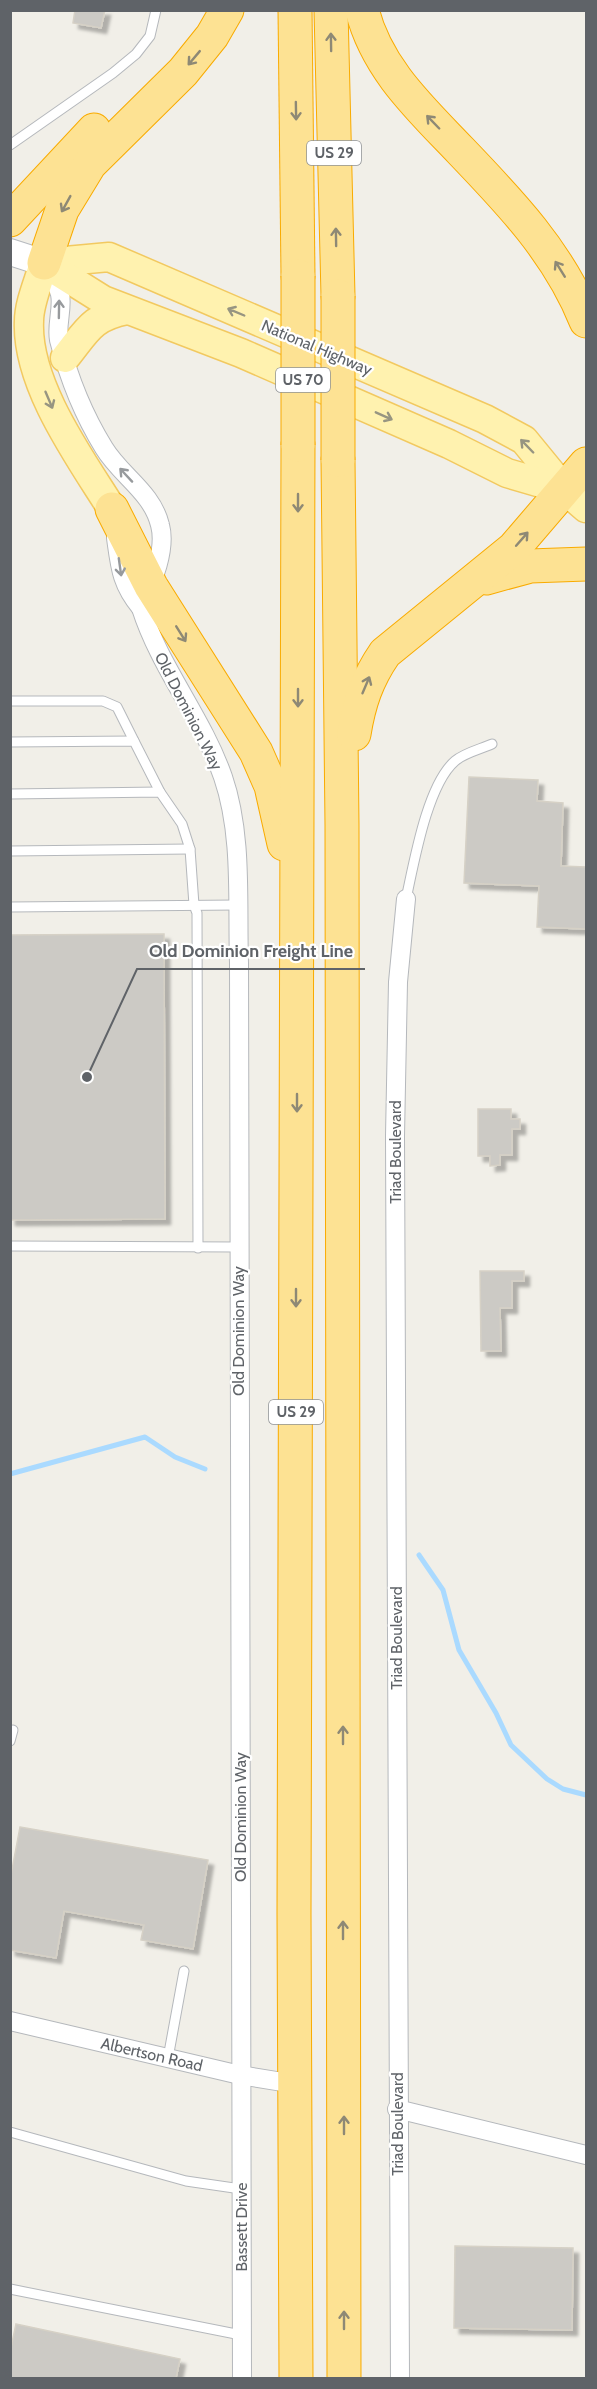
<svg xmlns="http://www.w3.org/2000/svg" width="597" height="2389" viewBox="0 0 597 2389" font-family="Cabin,sans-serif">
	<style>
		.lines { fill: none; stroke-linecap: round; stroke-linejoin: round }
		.stream { stroke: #aadaff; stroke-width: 5 }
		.building { fill: #cccac5; stroke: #d6d1c6; stroke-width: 1.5; filter: url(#shadow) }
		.lane-casing { stroke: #b5b8bc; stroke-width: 11 }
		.street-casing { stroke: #b5b8bc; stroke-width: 20 }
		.secondary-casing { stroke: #b6babf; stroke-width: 28 }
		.primary-casing { stroke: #f2c960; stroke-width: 31 }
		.highway-casing { stroke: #f9ab00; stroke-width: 35 }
		.lane { stroke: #fff; stroke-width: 9 }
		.street { stroke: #fff; stroke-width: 18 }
		.secondary { stroke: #fff; stroke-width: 26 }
		.primary { stroke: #fff2af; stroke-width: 28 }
		.highway { stroke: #fde293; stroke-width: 33 }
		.highway-bridge-casing { stroke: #f9ab00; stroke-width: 35; stroke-linecap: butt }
		.highway-bridge { stroke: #fde293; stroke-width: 33 }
		.oneway { stroke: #8e8975 }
		.oneway2 { stroke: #979a9d }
		.oneway3 { stroke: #979581 }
		.labels { text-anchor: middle; stroke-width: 4.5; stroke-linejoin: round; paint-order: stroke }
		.shield { fill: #fff; stroke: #8f9295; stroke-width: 1.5 }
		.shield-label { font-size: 15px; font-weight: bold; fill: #5f6368 }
		.street-label { font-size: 16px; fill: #5f6368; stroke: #fff }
		.leader { fill: none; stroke: #5f6368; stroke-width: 2 }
		.callout-dot { fill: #5f6368; stroke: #fff; stroke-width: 2 }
		.callout-label { font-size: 18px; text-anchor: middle; font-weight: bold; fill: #5f6368; stroke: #fff; stroke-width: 4.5; stroke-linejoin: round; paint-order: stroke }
	</style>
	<defs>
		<filter id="shadow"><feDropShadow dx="5.5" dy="5.5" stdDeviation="1.5" flood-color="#0004"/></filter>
	</defs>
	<rect width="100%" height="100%" fill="#f1efe8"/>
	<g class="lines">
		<g class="stream">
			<polyline points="10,1474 145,1437 175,1457 205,1469"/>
			<polyline points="419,1555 443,1590 459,1650 496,1713 511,1745 547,1779 563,1789 586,1795"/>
		</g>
	</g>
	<g class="building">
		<polygon points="75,10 105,10 101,28 73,23"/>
		<polygon points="469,777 538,780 537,801 563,803 561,866 586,867 586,929 537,927 539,886 464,883"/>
		<polygon points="164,934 165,1219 10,1220 10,935"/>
		<polygon points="478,1109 511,1109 511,1119 520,1119 520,1129 512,1129 512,1155 500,1155 500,1165 490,1166 490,1156 478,1156"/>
		<polygon points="480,1271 524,1271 524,1281 512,1281 512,1308 500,1308 501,1351 481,1351"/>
		<polygon points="20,1827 208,1860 193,1949 141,1940 144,1925 64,1911 56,1958 10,1950 10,1880"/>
		<polygon points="455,2246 573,2248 572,2330 454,2328"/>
		<polygon points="16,2324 180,2359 176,2378 10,2378 10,2352"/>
	</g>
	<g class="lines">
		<defs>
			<g id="lane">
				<polyline points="10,145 113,73 136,54 150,36 156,10"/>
				<polyline points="10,701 103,701 117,707 134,741"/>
				<polyline points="10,742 134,741 160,792"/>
				<polyline points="10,794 160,792 182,824 190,849 194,905 197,913 198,1248"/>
				<polyline points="10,851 190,849"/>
				<path d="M406,899C414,863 427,785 455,761C464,753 481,749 492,744"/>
				<polyline points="10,907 237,905"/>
				<polyline points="10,1246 238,1247"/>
				<polyline points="10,1741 13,1730"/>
				<polyline points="168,2058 184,1971"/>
				<polyline points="10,2132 186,2181 241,2189"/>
				<polyline points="10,2289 241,2335"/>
			</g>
			<g id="street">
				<path d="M45,266C50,274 58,285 60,294C63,309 56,325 59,340C69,379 83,414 104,448C121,476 152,492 160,525C167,551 151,585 141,608C121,584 120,567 116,538"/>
				<path d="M141,608C160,668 202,717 223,777C243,835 237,903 239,963L242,2378"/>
				<polyline points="10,2021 240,2075 295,2084"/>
				<polyline points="397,2109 586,2155"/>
				<polyline points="400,2378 395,1136 398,982 406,899"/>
			</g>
			<polyline id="secondary" points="10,252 44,263"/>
			<g id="primary">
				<polyline points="44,263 109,257 485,419 524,440 565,490 586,508"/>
				<polyline points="44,263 103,300 241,353 449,444 507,473 565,490"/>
				<path d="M44,263C39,281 29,303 29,321C26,384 80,458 112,509"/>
				<path d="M65,358C87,331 91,317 127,310"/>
			</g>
			<g id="highway">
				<polyline points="295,10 298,276"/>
				<polyline points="331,10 338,296"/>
				<path d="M362,10C377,69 420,108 460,150C510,202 559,253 586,321"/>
				<polyline points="10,220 94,130"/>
				<polyline points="44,263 62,210 90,164 183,72 212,36 227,10"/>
				<polyline points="338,460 342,825 344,2378"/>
				<polyline points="112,509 151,586 256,752 271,786 284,844"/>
				<polyline points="486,578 530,566 586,564"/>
				<path d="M354,734C359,703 367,679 385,653L514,548L586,464"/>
				<polyline points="296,2378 294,1914 298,445"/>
			</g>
		</defs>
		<use href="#lane" class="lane-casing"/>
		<use href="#street" class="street-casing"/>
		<use href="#secondary" class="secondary-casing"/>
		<use href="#primary" class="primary-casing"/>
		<use href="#highway" class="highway-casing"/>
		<use href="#lane" class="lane"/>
		<use href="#street" class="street"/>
		<use href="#secondary" class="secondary"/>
		<use href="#primary" class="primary"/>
		<use href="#highway" class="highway"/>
		<defs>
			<g id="highway-bridge">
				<polyline points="298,276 298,445"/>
				<polyline points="338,296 338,460"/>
			</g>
		</defs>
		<use href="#highway-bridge" class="highway-bridge-casing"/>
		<use href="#highway-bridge" class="highway-bridge"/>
	</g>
	<defs><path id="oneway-shaft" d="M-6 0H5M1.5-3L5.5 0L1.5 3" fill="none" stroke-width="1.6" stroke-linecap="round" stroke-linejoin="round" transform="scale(1.5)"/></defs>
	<g class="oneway">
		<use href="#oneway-shaft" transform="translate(331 42) rotate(-91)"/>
		<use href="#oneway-shaft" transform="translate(194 58) rotate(130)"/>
		<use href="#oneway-shaft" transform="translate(296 111) rotate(89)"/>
		<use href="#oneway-shaft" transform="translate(433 122) rotate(-134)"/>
		<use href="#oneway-shaft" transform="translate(66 204) rotate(119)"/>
		<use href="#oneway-shaft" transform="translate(336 237) rotate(-91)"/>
		<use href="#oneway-shaft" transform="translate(560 269) rotate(-122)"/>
		<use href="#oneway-shaft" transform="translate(298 503) rotate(90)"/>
		<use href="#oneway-shaft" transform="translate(522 539) rotate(-49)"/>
		<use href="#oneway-shaft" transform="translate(181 634) rotate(58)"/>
		<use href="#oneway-shaft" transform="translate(366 685) rotate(-67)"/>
		<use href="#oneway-shaft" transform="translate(298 698) rotate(90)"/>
		<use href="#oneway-shaft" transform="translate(297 1103) rotate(90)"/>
		<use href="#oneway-shaft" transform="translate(296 1298) rotate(90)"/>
		<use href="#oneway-shaft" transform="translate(343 1735) rotate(-90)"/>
		<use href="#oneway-shaft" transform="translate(343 1930) rotate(-90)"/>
		<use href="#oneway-shaft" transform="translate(344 2125) rotate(-90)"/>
		<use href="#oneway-shaft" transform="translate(344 2320) rotate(-90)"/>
	</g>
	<g class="oneway2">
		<use href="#oneway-shaft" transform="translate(59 309) rotate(-89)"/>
		<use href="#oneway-shaft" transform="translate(126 475) rotate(-133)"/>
		<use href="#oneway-shaft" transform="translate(120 567) rotate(82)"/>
	</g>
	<g class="oneway3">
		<use href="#oneway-shaft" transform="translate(236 312) rotate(-157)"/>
		<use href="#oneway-shaft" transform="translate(49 400) rotate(67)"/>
		<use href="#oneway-shaft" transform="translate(384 416) rotate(24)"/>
		<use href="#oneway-shaft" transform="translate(527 446) rotate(-134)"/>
	</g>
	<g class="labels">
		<g class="shield">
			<rect x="307" y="141" width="54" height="24" rx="4.5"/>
			<rect x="276" y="368" width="54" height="24" rx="4.5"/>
			<rect x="269" y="1400" width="54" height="24" rx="4.5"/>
		</g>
		<g class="shield-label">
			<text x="334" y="158">US 29</text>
			<text x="303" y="385">US 70</text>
			<text x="296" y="1417">US 29</text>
		</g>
		<g class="street-label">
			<text transform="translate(317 347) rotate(23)" y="6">National Highway</text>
			<text transform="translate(189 711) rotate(63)" y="6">Old Dominion Way</text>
			<text transform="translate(395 1152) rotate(-90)" y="6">Triad Boulevard</text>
			<text transform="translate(238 1331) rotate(-90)" y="6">Old Dominion Way</text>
			<text transform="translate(396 1638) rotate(-90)" y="6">Triad Boulevard</text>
			<text transform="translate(240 1817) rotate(-90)" y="6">Old Dominion Way</text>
			<text transform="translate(152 2054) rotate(13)" y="6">Albertson Road</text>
			<text transform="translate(397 2124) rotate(-90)" y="6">Triad Boulevard</text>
			<text transform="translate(241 2227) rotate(-90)" y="6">Bassett Drive</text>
		</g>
	</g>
	<path class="leader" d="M87 1077L137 969H365"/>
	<circle class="callout-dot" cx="87" cy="1077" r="6"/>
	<g class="callout-label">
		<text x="251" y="957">Old Dominion Freight Line</text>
	</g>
	<rect width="597" height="2389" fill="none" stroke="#5f6368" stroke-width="24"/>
</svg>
